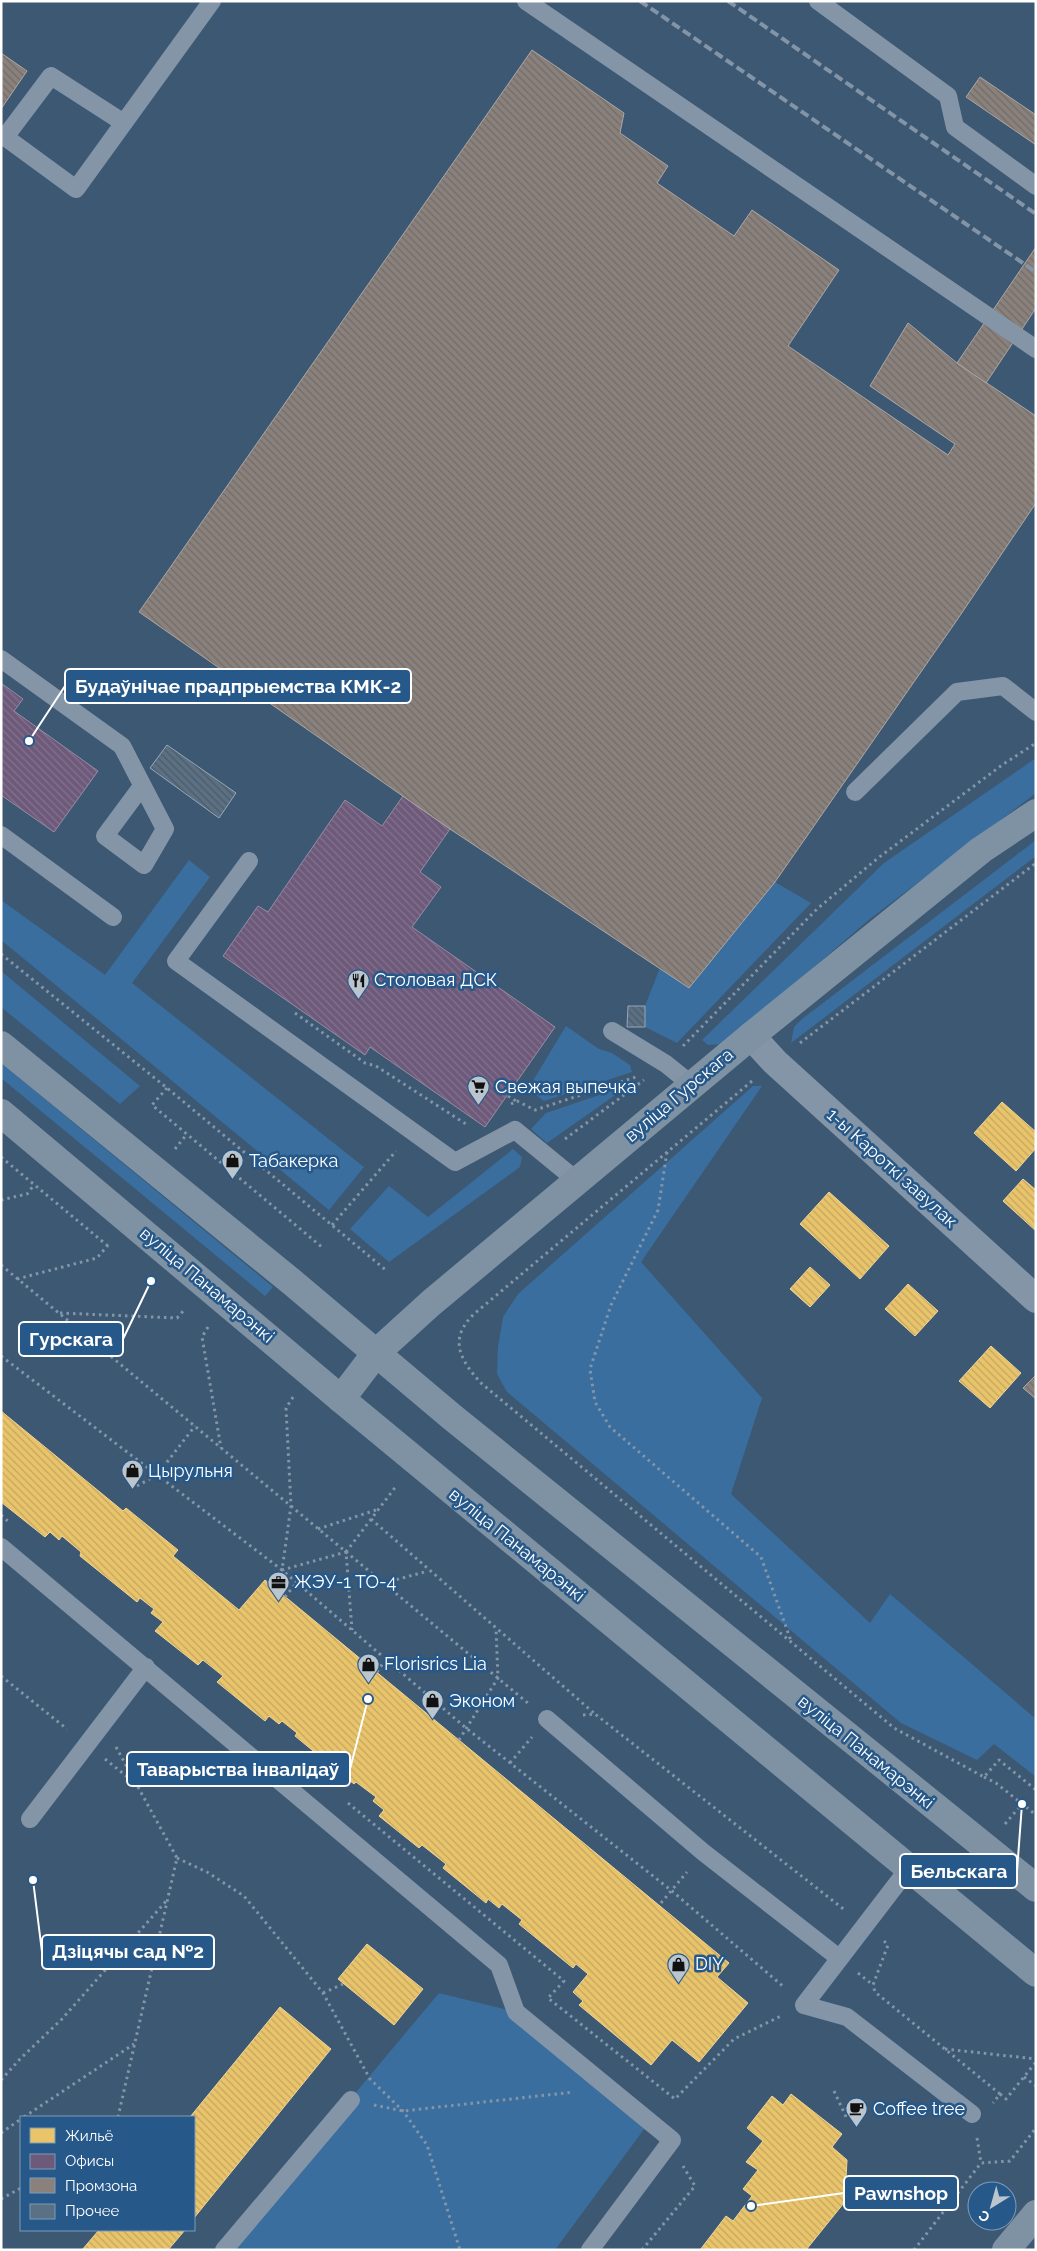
<svg xmlns="http://www.w3.org/2000/svg" width="1037" height="2251" viewBox="0 0 1037 2251" font-family="Raleway,sans-serif">
	<style>
		.green { fill: #3a6e9f }
		.homes { fill: url(#homes-back-hatch); stroke: #f0d697 }
		.offices { fill: url(#offices-back-hatch); stroke: #998ba2 }
		.industry { fill: url(#industry-back-hatch); stroke: #ada7a3 }
		.building { fill: url(#building-back-hatch); stroke: #97a7b6 }
		.lines { fill: none; stroke-linecap: round; stroke-linejoin: round }
		.path { stroke: #8395a7; stroke-width: 3; stroke-dasharray: 2.5 4; stroke-linecap: butt }
		.lane { stroke: #8395a7; stroke-width: 18 }
		.street { stroke: #8395a7; stroke-width: 28 }
		.secondary { stroke: #7e92a3; stroke-width: 28 }
		.rail { stroke: #8394a6; stroke-width: 4; stroke-dasharray: 9 4; stroke-linecap: butt }
		.labels { text-anchor: middle; stroke-width: 5; stroke-linejoin: round; paint-order: stroke }
		.poi-label { font-size: 18px; fill: #fff; stroke: #265889; text-anchor: start }
		.street-label { font-size: 18px; fill: #fff; stroke: #265889 }
		.leader { fill: none; stroke: #fff; stroke-width: 2 }
		.callout-dot { fill: #fff; stroke: #265889; stroke-width: 2 }
		.callout { fill: #265889; stroke: #fff; stroke-width: 2 }
		.callout-label { font-size: 19px; text-anchor: middle; font-weight: bold; fill: #fff }
	</style>
	<defs>
		<pattern id="homes-back-hatch" width="6" height="6" patternUnits="userSpaceOnUse" patternTransform="scale(1.25)"><rect width="6" height="6" fill="#e9c46a"/><path d="M-1 5l2 2M0 0l6 6M5-1l2 2" fill="none" stroke="#c2a662"/></pattern>
		<pattern id="offices-back-hatch" width="6" height="6" patternUnits="userSpaceOnUse" patternTransform="scale(1.25)"><rect width="6" height="6" fill="#6d597a"/><path d="M-1 5l2 2M0 0l6 6M5-1l2 2" fill="none" stroke="#83728e"/></pattern>
		<pattern id="industry-back-hatch" width="6" height="6" patternUnits="userSpaceOnUse" patternTransform="scale(1.25)"><rect width="6" height="6" fill="#8a817c"/><path d="M-1 5l2 2M0 0l6 6M5-1l2 2" fill="none" stroke="#716c69"/></pattern>
		<pattern id="building-back-hatch" width="6" height="6" patternUnits="userSpaceOnUse" patternTransform="scale(1.25)"><rect width="6" height="6" fill="#597085"/><path d="M-1 5l2 2M0 0l6 6M5-1l2 2" fill="none" stroke="#515a63"/></pattern>
	</defs>
	<rect width="100%" height="100%" fill="#3c5873"/>
	<g class="green">
		<polygon points="1036,758 1036,793 871,918 724,1044 708,1045 702,1040 884,863"/>
		<polygon points="1036,840 1036,856 791,1043 794,1027 802,1019"/>
		<polygon points="189,860 210,877 132,983 364,1167 329,1210 1,940 1,900 105,975"/>
		<polygon points="775,882 811,903 677,1043 645,1027 645,1006 660,968 689,988"/>
		<polygon points="1,971 140,1086 120,1104 1,1007"/>
		<polygon points="566,1026 599,1049 612,1053 630,1065 632,1072 544,1101 528,1089"/>
		<polygon points="1,1063 273,1287 265,1296 1,1078"/>
		<polygon points="753,1086 762,1086 641,1262 762,1398 731,1494 870,1623 890,1594 1036,1719 1036,1777 994,1744 977,1760 901,1723 507,1392 497,1374 498,1347 503,1317 518,1294"/>
		<polygon points="617,1089 621,1091 547,1143 531,1129 546,1113"/>
		<polygon points="513,1149 522,1157 520,1167 389,1262 350,1229 389,1186 428,1217"/>
		<polygon points="439,1993 516,2012 650,2121 555,2250 224,2250"/>
	</g>
	<g class="homes">
		<polygon points="1002,1102 1036,1132 1036,1148 1016,1171 974,1133"/>
		<polygon points="1023,1179 1036,1190 1036,1231 1003,1201"/>
		<polygon points="829,1192 889,1246 860,1279 800,1224"/>
		<polygon points="810,1267 830,1285 810,1307 790,1289"/>
		<polygon points="908,1284 938,1311 915,1336 885,1309"/>
		<polygon points="991,1346 1021,1373 990,1408 959,1381"/>
		<polygon points="1,1411 123,1511 126,1508 178,1550 173,1556 239,1610 265,1580 729,1963 717,1977 748,2003 699,2062 672,2040 651,2065 579,2005 583,2001 573,1992 588,1974 576,1964 573,1968 519,1924 522,1920 502,1904 499,1908 488,1899 486,1903 443,1868 446,1864 422,1845 419,1848 379,1816 384,1810 373,1801 376,1797 356,1782 354,1784 323,1759 295,1736 297,1733 282,1721 279,1724 269,1716 265,1721 217,1682 223,1676 203,1660 198,1665 155,1631 163,1622 151,1613 154,1609 140,1598 137,1602 80,1556 81,1552 62,1536 59,1540 50,1532 45,1537 1,1502 3,1496 1,1494"/>
		<polygon points="367,1944 423,1989 394,2025 338,1979"/>
		<polygon points="280,2007 331,2049 194,2218 194,2117 190,2117"/>
		<polygon points="791,2094 842,2134 832,2147 847,2160 846,2179 856,2188 806,2250 700,2250 726,2216 733,2221 752,2196 743,2189 758,2170 746,2162 763,2141 747,2128 772,2096 783,2105"/>
		<polygon points="99,2230 185,2230 168,2250 82,2250"/>
	</g>
	<g class="offices">
		<polygon points="1,683 23,699 14,711 98,771 54,832 1,795"/>
		<polygon points="403,796 450,829 420,872 441,887 412,927 555,1027 485,1127 370,1047 365,1055 223,956 258,906 268,912 345,800 382,826"/>
	</g>
	<g class="industry">
		<polygon points="532,50 624,113 620,133 668,166 657,183 734,236 752,210 839,270 788,346 948,455 955,444 870,386 908,323 957,363 1036,416 1036,503 957,620 775,882 689,988 450,829 139,612"/>
		<polygon points="1,53 27,71 1,109"/>
		<polygon points="980,77 1036,115 1036,145 966,97"/>
		<polygon points="1036,247 1036,308 986,383 957,363"/>
		<polygon points="1036,1375 1036,1399 1023,1388"/>
	</g>
	<g class="building">
		<polygon points="167,745 236,793 219,818 150,768"/>
		<polygon points="628,1006 645,1006 645,1027 627,1027"/>
	</g>
	<g class="lines">
		<g class="path">
			<polyline points="1,954 167,1088 387,1271"/>
			<polyline points="295,1013 365,1063 376,1066 469,1126"/>
			<polyline points="800,1043 1036,863"/>
			<polyline points="683,1046 817,909 878,858 1002,765 1036,743"/>
			<path d="M752,1081L474,1314C448,1339 460,1360 481,1383L894,1728L984,1777L999,1760L1036,1790"/>
			<polyline points="167,1088 152,1105 323,1248"/>
			<polyline points="508,1096 516,1101"/>
			<polyline points="511,1104 517,1101 535,1110 639,1076"/>
			<polyline points="565,1139 644,1080"/>
			<polyline points="175,1149 187,1134"/>
			<polyline points="667,1152 658,1210 611,1305 590,1369 595,1402 610,1427 761,1557 791,1641"/>
			<polyline points="1,1157 108,1246"/>
			<polyline points="1,1200 27,1194 34,1185"/>
			<polyline points="332,1225 396,1151"/>
			<polyline points="1,1265 529,1704"/>
			<polyline points="17,1279 97,1258 108,1245"/>
			<polyline points="60,1313 177,1318 185,1309"/>
			<polyline points="208,1327 202,1337 221,1448"/>
			<polyline points="1,1356 282,1570 466,1728 672,1891 785,1988"/>
			<polyline points="293,1397 286,1408 291,1506 282,1570 346,1552 352,1630"/>
			<polyline points="137,1486 157,1475 195,1426"/>
			<polyline points="1,1515 10,1523"/>
			<polyline points="371,1519 595,1714"/>
			<polyline points="318,1529 379,1509"/>
			<polyline points="346,1552 397,1485"/>
			<polyline points="384,1583 428,1571"/>
			<polyline points="285,1597 297,1582"/>
			<polyline points="377,1672 386,1659"/>
			<polyline points="1,1676 67,1729"/>
			<polyline points="583,1715 595,1714 846,1911"/>
			<polyline points="459,1740 498,1678 496,1629"/>
			<polyline points="116,1747 177,1858 118,2117"/>
			<polyline points="105,1759 135,1783"/>
			<polyline points="510,1763 532,1737"/>
			<polyline points="984,1777 996,1783 1036,1815"/>
			<polyline points="348,1803 564,1981 548,1998 675,2099 734,2039 783,2015"/>
			<polyline points="1005,1824 1022,1804"/>
			<polyline points="177,1858 207,1872 244,1896 323,1993 370,2079 403,2111 427,2145 460,2250"/>
			<polyline points="661,1903 687,1872"/>
			<polyline points="884,1941 888,1945 873,1985 875,1992 1000,2094 993,2103"/>
			<polyline points="858,1973 873,1985"/>
			<polyline points="323,1993 343,1984"/>
			<polyline points="945,2049 1036,2059"/>
			<polyline points="1024,2077 1036,2086"/>
			<polyline points="1,2080 20,2059 62,2019 167,1900"/>
			<polyline points="834,2091 847,2119"/>
			<polyline points="1000,2094 1006,2099 1036,2062"/>
			<polyline points="374,2105 403,2111 574,2092"/>
			<polyline points="24,2117 134,2044"/>
			<polyline points="1,2133 21,2119"/>
			<polyline points="977,2138 981,2163"/>
			<polyline points="1,2199 21,2188"/>
			<polyline points="642,2250 695,2186 683,2166"/>
			<polyline points="914,2250 981,2163 1010,2161 1036,2128"/>
		</g>
		<g class="lane">
			<polyline points="526,1 1036,349"/>
			<polyline points="818,1 948,96 955,127 1036,186"/>
			<polyline points="124,123 51,76 5,137 76,189 212,1"/>
			<polyline points="1,659 122,746 165,829 144,865 105,836 142,786"/>
			<polyline points="855,792 957,692 1003,686 1036,712"/>
			<polyline points="1,835 113,917"/>
			<polyline points="249,861 176,961 455,1162 515,1130 576,1180"/>
			<polyline points="612,1031 666,1064 692,1085"/>
			<polyline points="1,1547 499,1965 516,2012 672,2140 590,2250"/>
			<polyline points="547,1719 703,1852 839,1958"/>
			<polyline points="30,1819 146,1667"/>
			<polyline points="909,1868 804,2005 847,2017 972,2114"/>
			<polyline points="224,2250 351,2100"/>
		</g>
		<polyline class="street" points="751,1036 775,1062 1036,1299"/>
		<g class="secondary">
			<polyline points="1,1045 293,1283 452,1417 1036,1888"/>
			<polyline points="1,1113 341,1399 1036,1973"/>
			<polyline points="341,1399 376,1353 431,1303 751,1036 981,850 1036,813"/>
			<polyline points="1006,2250 1036,2214"/>
		</g>
		<g class="rail">
			<polyline points="640,1 1036,272"/>
			<polyline points="728,1 1036,214"/>
		</g>
	</g>
	<defs>
		<symbol id="restaurant-pin" viewBox="-11 -11 22 30"><path d="M0 17L-7.5 6A9.5 9.5 0 1 1 7.5 6Z" fill="#bbc5ce" stroke="#265889"/><path d="M-5-6h1v4h1v-4h1v4h1v-4h1v5L-1.5 .5V6h-2V.5L-5-1ZM5-6V6H3V1.5H1.5Q1.5-4 5-6Z" fill="#111"/></symbol>
		<symbol id="supermarket-pin" viewBox="-11 -11 22 30"><path d="M0 17L-7.5 6A9.5 9.5 0 1 1 7.5 6Z" fill="#bbc5ce" stroke="#265889"/><path d="M-6-5.5h2.5l.6 2H6L4.5 2H-2.5L-4.4-4H-6ZM-1.5 3.2a1.3 1.3 0 1 0 .1 0ZM3 3.2a1.3 1.3 0 1 0 .1 0Z" fill="#111"/></symbol>
		<symbol id="shop-pin" viewBox="-11 -11 22 30"><path d="M0 17L-7.5 6A9.5 9.5 0 1 1 7.5 6Z" fill="#bbc5ce" stroke="#265889"/><path d="M-5-2.5h2.3a2.7 3.5 0 0 1 5.4 0H5L5.5 6h-11ZM-1.5-2.5h3a1.5 2.3 0 0 0-3 0Z" fill="#111"/></symbol>
		<symbol id="office-pin" viewBox="-11 -11 22 30"><path d="M0 17L-7.5 6A9.5 9.5 0 1 1 7.5 6Z" fill="#bbc5ce" stroke="#265889"/><path d="M-6-3h4V-5.5h4V-3h4V5H-6ZM-1-4.5V-3h2v-1.5ZM-6 0V1H6V0Z" fill="#111"/></symbol>
		<symbol id="cafe-pin" viewBox="-11 -11 22 30"><path d="M0 17L-7.5 6A9.5 9.5 0 1 1 7.5 6Z" fill="#bbc5ce" stroke="#265889"/><path d="M-5.5-4.5H6V0H3Q3 3.5 0 3.5H-2.5Q-5.5 3.5-5.5 0ZM3-3.2v2h1.7v-2ZM-6 4.5H4V6H-6Z" fill="#111"/></symbol>
	</defs>
	<g fill-rule="evenodd">
		<use href="#restaurant-pin" x="346" y="968" width="25" height="34"/>
		<use href="#supermarket-pin" x="466" y="1074" width="25" height="34"/>
		<use href="#shop-pin" x="220" y="1148" width="25" height="34"/>
		<use href="#shop-pin" x="120" y="1458" width="25" height="34"/>
		<use href="#office-pin" x="266" y="1570" width="25" height="34"/>
		<use href="#shop-pin" x="356" y="1652" width="25" height="34"/>
		<use href="#shop-pin" x="420" y="1688" width="25" height="34"/>
		<use href="#shop-pin" x="666" y="1952" width="25" height="34"/>
		<use href="#cafe-pin" x="844" y="2096" width="25" height="34"/>
	</g>
	<g class="labels">
		<g class="poi-label">
			<text x="374" y="986">Столовая ДСК</text>
			<text x="495" y="1093">Свежая выпечка</text>
			<text x="249" y="1167">Табакерка</text>
			<text x="148" y="1477">Цырульня</text>
			<text x="294" y="1588">ЖЭУ-1 ТО-4</text>
			<text x="384" y="1670">Florisrics Lia</text>
			<text x="449" y="1707">Эконом</text>
			<text x="695" y="1970">DIY</text>
			<text x="873" y="2115">Coffee tree</text>
		</g>
		<g class="street-label">
			<text transform="translate(679 1095) rotate(-40)" y="6">вуліца Гурскага</text>
			<text transform="translate(892 1168) rotate(42)" y="6">1-ы Кароткі завулак</text>
			<text transform="translate(207 1285) rotate(40)" y="6">вуліца Панамарэнкі</text>
			<text transform="translate(517 1545) rotate(39)" y="6">вуліца Панамарэнкі</text>
			<text transform="translate(866 1752) rotate(39)" y="6">вуліца Панамарэнкі</text>
		</g>
	</g>
	<path class="leader" d="M29 741L65 686M151 1281L123 1339M368 1699L350 1769M1022 1804L1017 1871M33 1880L42 1952M751 2206L844 2193"/>
	<g class="callout-dot">
		<circle cx="29" cy="741" r="5"/>
		<circle cx="151" cy="1281" r="5"/>
		<circle cx="368" cy="1699" r="5"/>
		<circle cx="1022" cy="1804" r="5"/>
		<circle cx="33" cy="1880" r="5"/>
		<circle cx="751" cy="2206" r="5"/>
	</g>
	<g class="callout">
		<rect x="65" y="669" width="346" height="34" rx="5"/>
		<rect x="19" y="1322" width="104" height="34" rx="5"/>
		<rect x="127" y="1752" width="223" height="34" rx="5"/>
		<rect x="900" y="1854" width="117" height="34" rx="5"/>
		<rect x="42" y="1935" width="172" height="34" rx="5"/>
		<rect x="844" y="2176" width="114" height="34" rx="5"/>
	</g>
	<g class="callout-label">
		<text x="238" y="693">Будаўнічае прадпрыемства КМК-2</text>
		<text x="71" y="1346">Гурскага</text>
		<text x="238" y="1776">Таварыства інвалідаў</text>
		<text x="959" y="1878">Бельскага</text>
		<text x="128" y="1958">Дзіцячы сад №2</text>
		<text x="901" y="2200">Pawnshop</text>
	</g>
	<rect width="1037" height="2251" fill="none" stroke="#ffffff" stroke-width="5"/>
	<rect x="20" y="2116" width="175" height="115" fill="#265889" stroke="#7d9bb8"/>
	<rect x="30" y="2128" width="25" height="15" fill="#e9c46a" stroke="#7d9bb8"/>
	<text x="65" y="2141" font-size="15" fill="#ffffff">Жильё</text>
	<rect x="30" y="2154" width="25" height="15" fill="#6d597a" stroke="#7d9bb8"/>
	<text x="65" y="2166" font-size="15" fill="#ffffff">Офисы</text>
	<rect x="30" y="2178" width="25" height="15" fill="#8a817c" stroke="#7d9bb8"/>
	<text x="65" y="2191" font-size="15" fill="#ffffff">Промзона</text>
	<rect x="30" y="2204" width="25" height="15" fill="#597085" stroke="#7d9bb8"/>
	<text x="65" y="2216" font-size="15" fill="#ffffff">Прочее</text>
	<g transform="translate(992 2206) rotate(217)"><circle r="24" fill="#265889" stroke="#7d9bb8"/>
	<path d="M0-4L9 19L0 12L-9 19Z" fill="#bbc5ce"/>
	<text y="-8" font-size="14" font-weight="bold" text-anchor="middle" fill="#ffffff">С</text>
	</g>
</svg>
